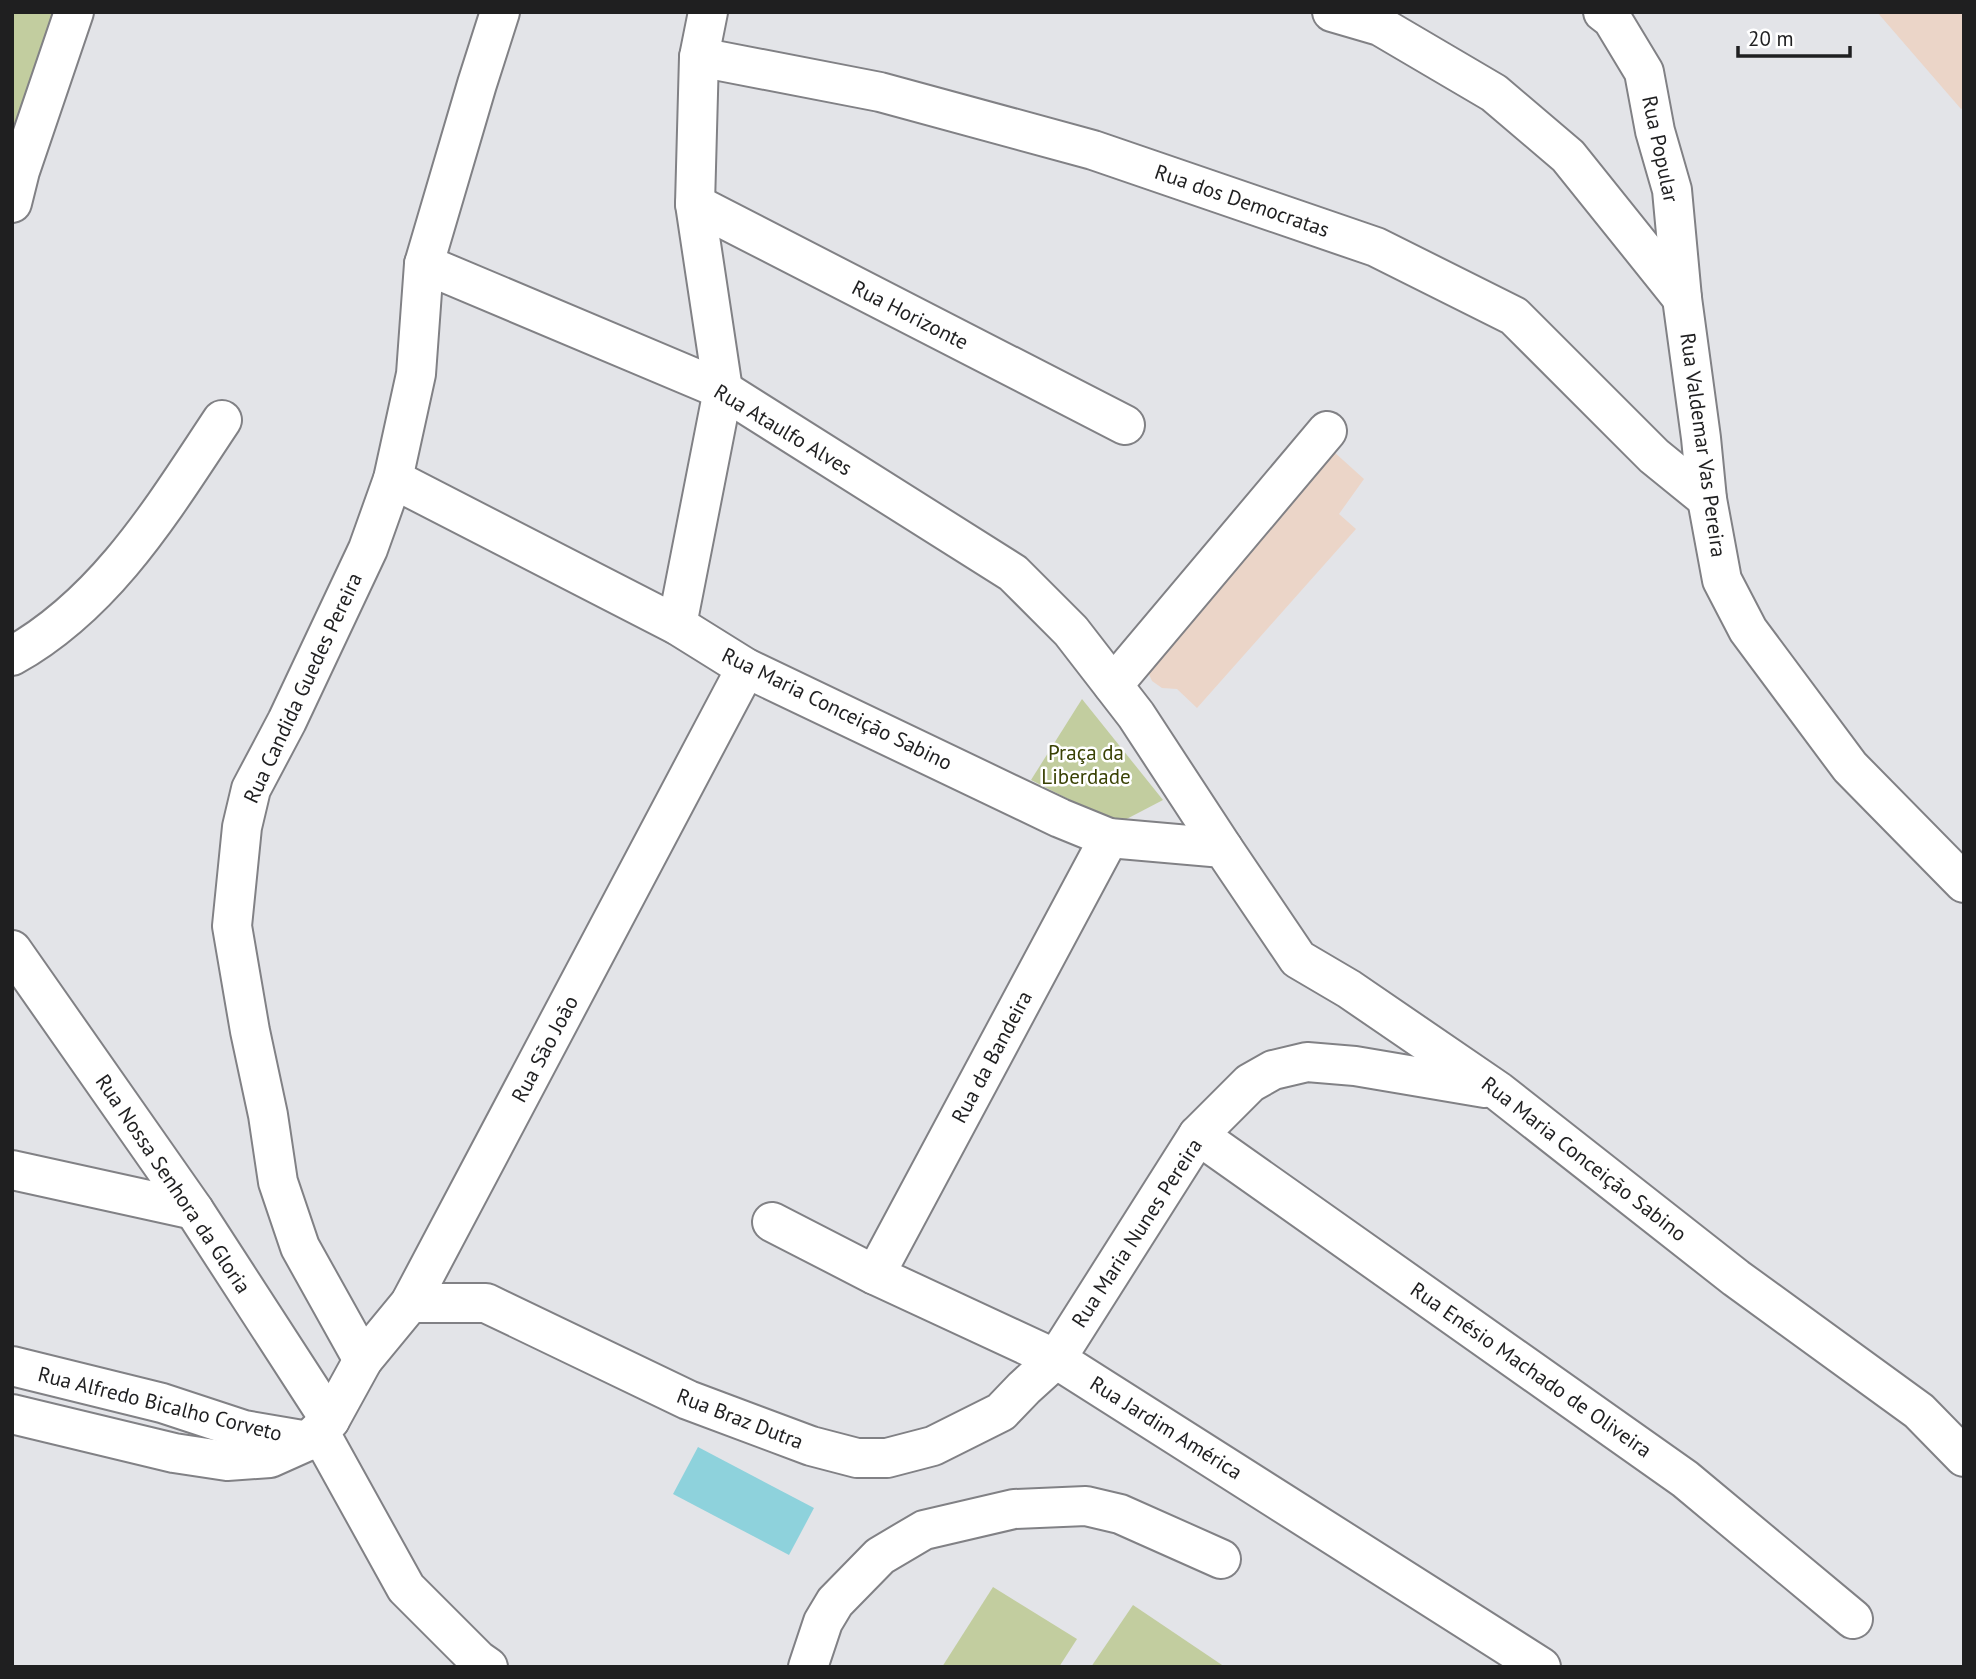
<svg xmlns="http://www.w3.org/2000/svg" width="1976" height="1679" viewBox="0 0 1976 1679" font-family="'PT Sans',sans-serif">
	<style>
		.education { fill: #ebd5c8 }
		.green { fill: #c2cd9f }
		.water { fill: #8ed2dc }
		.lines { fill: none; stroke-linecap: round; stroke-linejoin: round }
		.minor-casing { stroke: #818185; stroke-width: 42 }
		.minor { stroke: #fff; stroke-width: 38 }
		.labels { text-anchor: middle; stroke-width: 5; stroke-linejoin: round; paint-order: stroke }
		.street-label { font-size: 21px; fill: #1f1f20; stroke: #fff }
		.park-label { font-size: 21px; fill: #3a4205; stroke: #fff }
	</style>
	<rect width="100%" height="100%" fill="#e3e4e8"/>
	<g class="education">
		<polygon points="1877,12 1964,12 1964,107 1961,109"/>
		<polygon points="1333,451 1364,479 1339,514 1356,529 1197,708 1177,689 1162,688 1152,681 1147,670"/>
	</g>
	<g class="green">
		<polygon points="12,12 56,12 12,145"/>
		<polygon points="1082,699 1163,800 1117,824 1031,780"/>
		<polygon points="993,1587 1077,1639 1059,1667 942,1667"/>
		<polygon points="1133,1605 1225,1667 1091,1667"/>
	</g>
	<polygon class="water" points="698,1447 814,1508 789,1555 673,1494"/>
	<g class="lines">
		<defs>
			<g id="minor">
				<polyline points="1332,12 1380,26 1494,93 1568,156 1682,298"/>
				<polyline points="1603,12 1612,19 1644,72 1655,131 1672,190 1682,298 1701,438 1707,499 1722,580 1748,630 1850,767 1964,883"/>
				<polyline points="699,57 880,92 1093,150 1376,247 1514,316 1654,456 1707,499"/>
				<polyline points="12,203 20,171 74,12"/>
				<polyline points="695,204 1125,425"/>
				<polyline points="424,264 723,390 1013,573 1071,631 1136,715 1223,848"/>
				<polyline points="393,479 677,625 746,668 1060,818 1109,838 1223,848 1298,959 1349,989 1498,1091 1736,1278 1919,1411 1964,1457"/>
				<polyline points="677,625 723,390 695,204 699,57 708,12"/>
				<path d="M12,656C107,603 164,507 222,420"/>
				<polyline points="1113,685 1327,431"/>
				<polyline points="12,950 194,1210 330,1420"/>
				<polyline points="1198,1135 1685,1479 1853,1619"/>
				<polyline points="12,1170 194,1210"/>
				<polyline points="772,1222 875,1275 1056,1359 1541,1667"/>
				<polyline points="875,1275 1109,838"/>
				<polyline points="410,1303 486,1303 688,1400 811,1446 857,1458 887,1458 933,1446 1001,1412 1024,1388 1056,1359 1198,1135 1250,1083 1273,1070 1307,1062 1355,1066 1485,1088"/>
				<polyline points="363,1360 300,1247 278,1182 268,1115 250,1031 232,926 242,827 251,789 287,721 368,549 393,479 416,374 424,264 477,84 500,12"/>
				<polyline points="12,1366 162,1403 244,1430 308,1441"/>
				<polyline points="12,1414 174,1453 227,1461 270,1458 308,1441 330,1420 363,1360 410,1303 746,668"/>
				<polyline points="319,1431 406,1588 478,1660 488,1667"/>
				<polyline points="808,1667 823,1622 835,1602 880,1556 924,1530 1014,1509 1086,1506 1120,1514 1221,1559"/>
			</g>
		</defs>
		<use href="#minor" class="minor-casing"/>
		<use href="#minor" class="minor"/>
	</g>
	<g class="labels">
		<g class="street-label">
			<text transform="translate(1660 149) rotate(78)" y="7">Rua Popular</text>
			<text transform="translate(1242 201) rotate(19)" y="7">Rua dos Democratas</text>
			<text transform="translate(910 315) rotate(27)" y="7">Rua Horizonte</text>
			<text transform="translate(783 430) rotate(31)" y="7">Rua Ataulfo Alves</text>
			<text transform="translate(1703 445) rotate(82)" y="7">Rua Valdemar Vas Pereira</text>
			<text transform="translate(303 688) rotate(-65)" y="7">Rua Candida Guedes Pereira</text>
			<text transform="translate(837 709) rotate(26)" y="7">Rua Maria Conceição Sabino</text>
			<text transform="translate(545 1049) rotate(-62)" y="7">Rua São João</text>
			<text transform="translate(992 1057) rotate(-62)" y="7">Rua da Bandeira</text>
			<text transform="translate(1584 1159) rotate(38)" y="7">Rua Maria Conceição Sabino</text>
			<text transform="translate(173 1184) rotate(56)" y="7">Rua Nossa Senhora da Gloria</text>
			<text transform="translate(1137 1233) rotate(-57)" y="7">Rua Maria Nunes Pereira</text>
			<text transform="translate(1531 1370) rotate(35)" y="7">Rua Enésio Machado de Oliveira</text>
			<text transform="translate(160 1404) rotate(14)" y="7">Rua Alfredo Bicalho Corveto</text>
			<text transform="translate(740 1419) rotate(21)" y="7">Rua Braz Dutra</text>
			<text transform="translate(1166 1428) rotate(32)" y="7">Rua Jardim América</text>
		</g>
		<g class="park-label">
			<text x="1086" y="760">Praça da<tspan x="1086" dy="24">Liberdade</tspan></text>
		</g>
	</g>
	<rect width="1976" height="1679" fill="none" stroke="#1f1f20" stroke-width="28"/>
	<path d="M1738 46v10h112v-10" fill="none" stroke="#1f1f20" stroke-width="3.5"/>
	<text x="1748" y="46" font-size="21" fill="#1f1f20" stroke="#ffffff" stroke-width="5" paint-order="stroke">20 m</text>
</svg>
